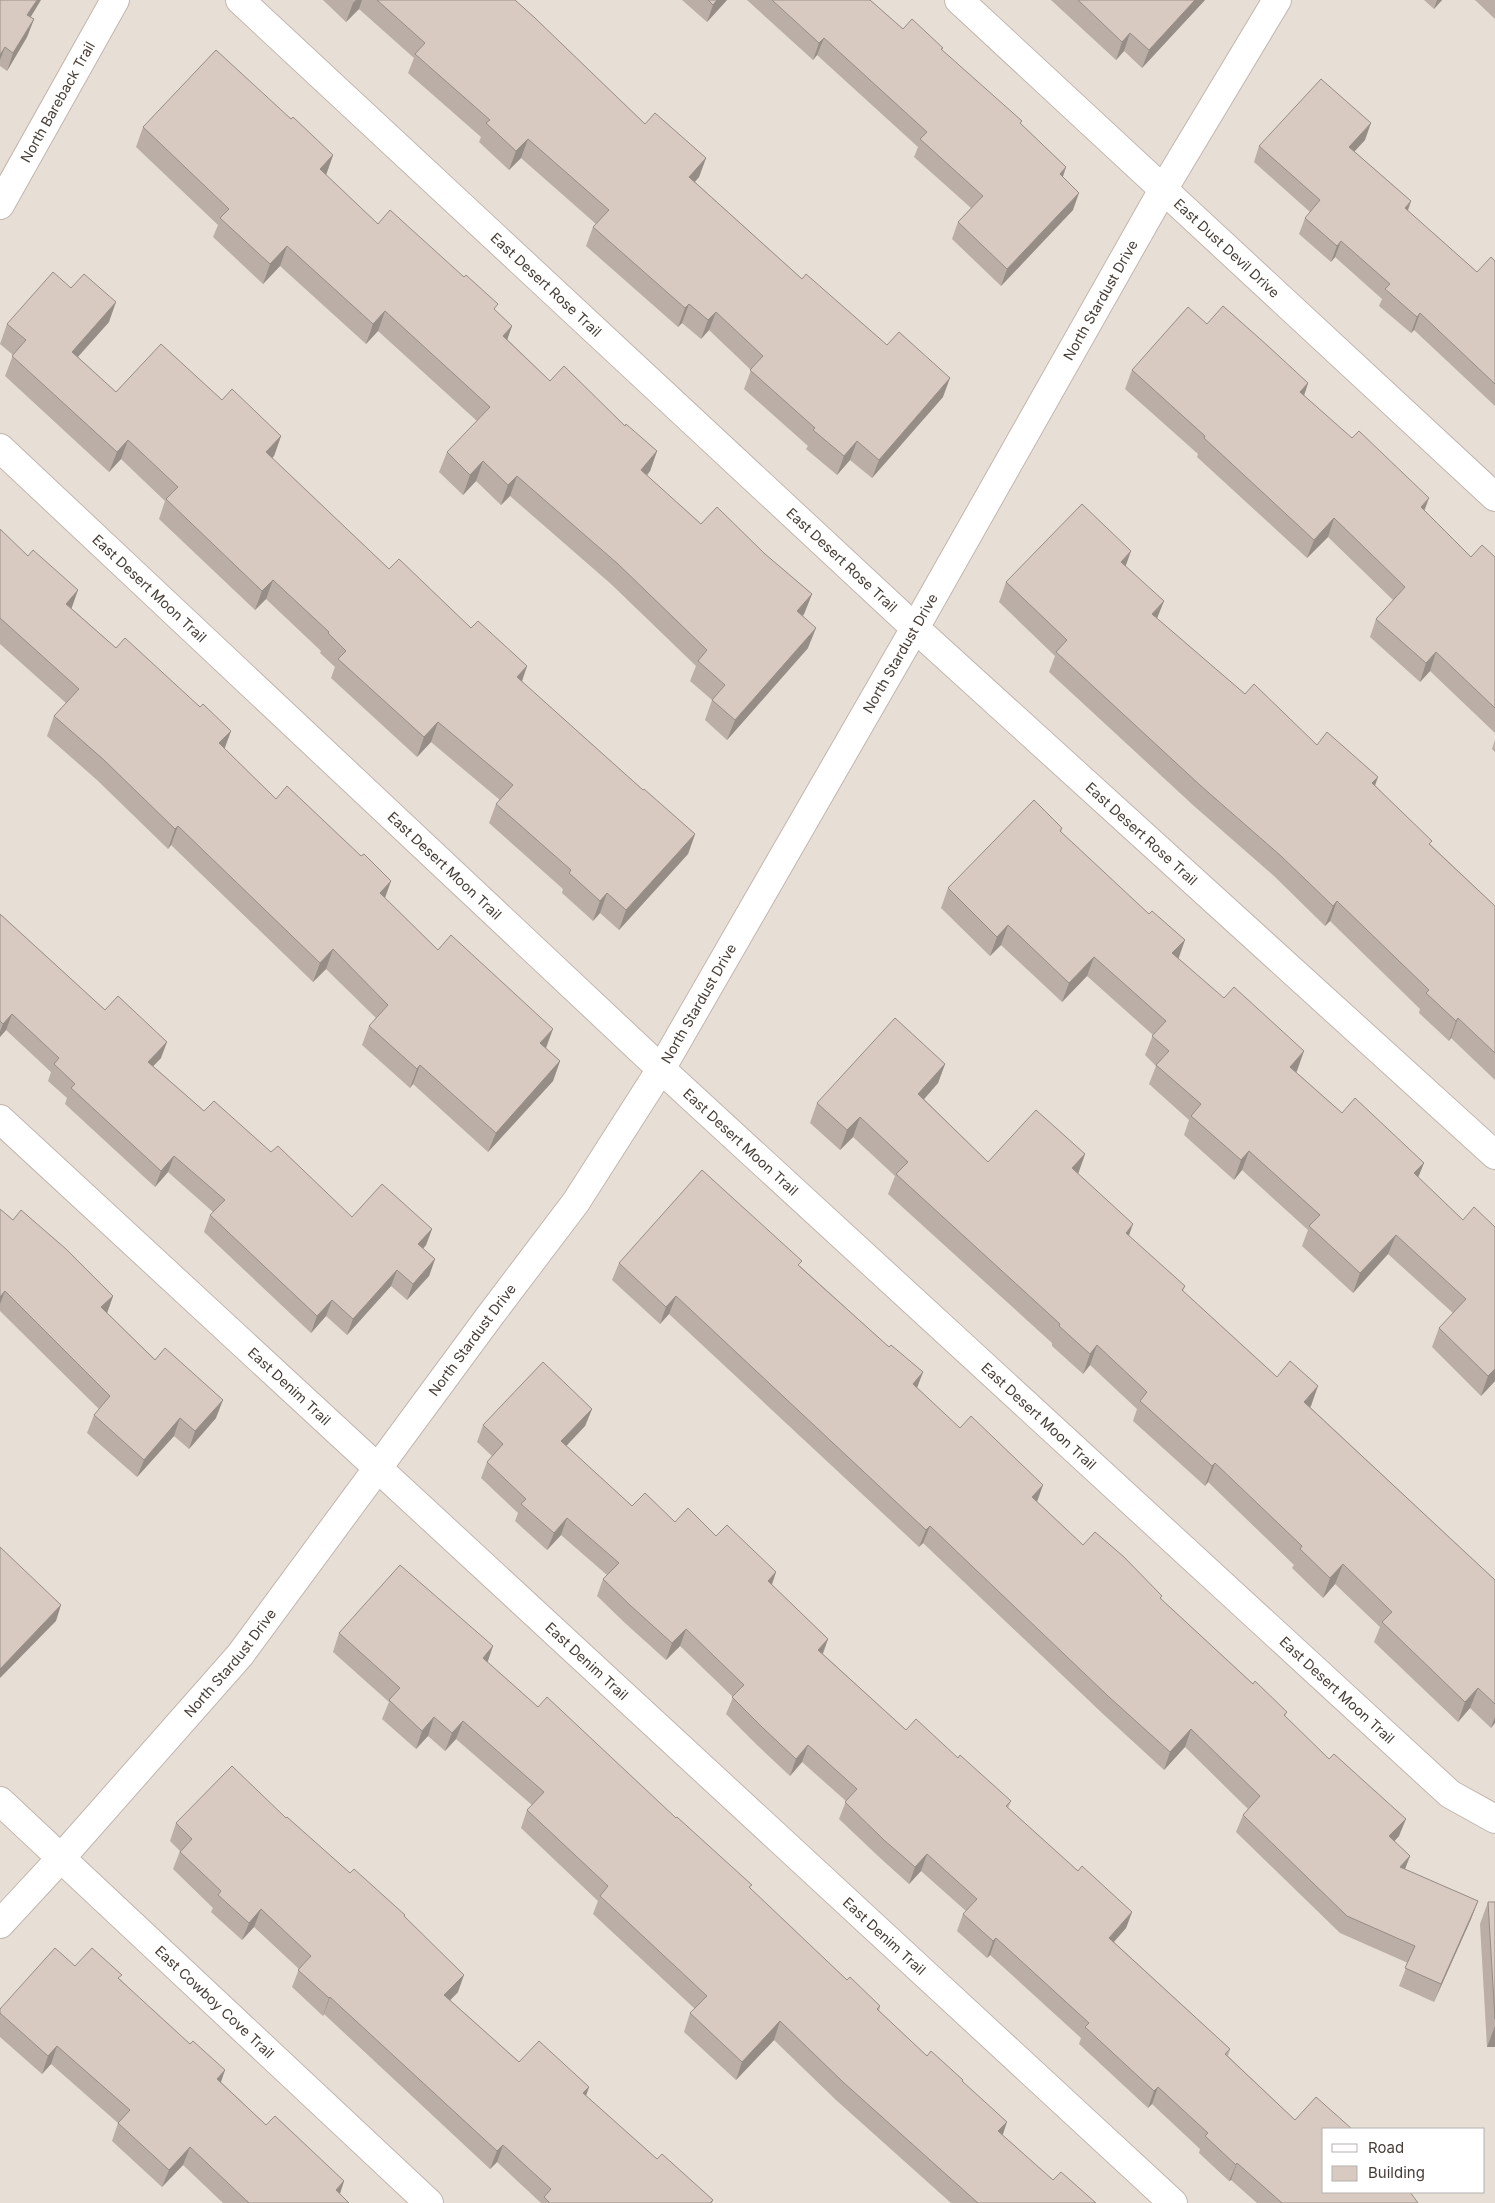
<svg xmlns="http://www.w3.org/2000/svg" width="1495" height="2203" viewBox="0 0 1495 2203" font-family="Inter,sans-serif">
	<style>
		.residential { fill: #e7ded6; fill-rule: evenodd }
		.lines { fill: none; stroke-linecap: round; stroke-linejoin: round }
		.minor-casing { stroke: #c2b6ae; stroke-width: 30 }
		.minor { stroke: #fff; stroke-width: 28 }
		.wall { fill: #baaea6 }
		.shaded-wall { fill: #978d87 }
		.building { fill: #d8cac1; stroke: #978d87 }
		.labels { text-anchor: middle; stroke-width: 4; stroke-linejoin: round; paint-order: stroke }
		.street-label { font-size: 14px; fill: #473d37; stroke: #fff }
	</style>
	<rect width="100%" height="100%" fill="#f3eee8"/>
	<path class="residential" d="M0,0H1495V2203H0ZM1324,2129H1484V2192H1324Z"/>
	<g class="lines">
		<defs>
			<g id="minor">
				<path id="s1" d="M240,0L915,628L1495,1155"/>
				<path id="s2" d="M959,0L1495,497"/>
				<path id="s3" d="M0,205L115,0"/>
				<path id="s4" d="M0,448L661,1069L1450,1794L1495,1819"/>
				<path id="s5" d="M0,1119L1173,2203"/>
				<path id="s6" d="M0,1801L429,2203"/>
				<path id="s7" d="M0,1924L61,1858L240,1655L489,1317L576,1202L661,1069L915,628L1164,188L1277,0"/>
			</g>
		</defs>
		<use href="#minor" class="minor-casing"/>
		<use href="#minor" class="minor"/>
	</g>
	<g class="wall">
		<polygon points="0,0 34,19 27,37 7,71 0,66"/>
		<polygon points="323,0 515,0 645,124 706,158 699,177 695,182 802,279 943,397 872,478 850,460 837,475 806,449 808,446 744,389 751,370 709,330 701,339 682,323 678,327 586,246 593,227 596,224 521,158 509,170 479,142 481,137 408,73 414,58 359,9 346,22"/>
		<polygon points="682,0 727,0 707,22"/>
		<polygon points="747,0 870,0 903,29 942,50 1021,124 1066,167 1063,177 1073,210 1001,286 952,239 958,222 971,208 914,157 918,147 817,55 813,60"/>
		<polygon points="1051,0 1205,0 1142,68 1124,51 1116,60"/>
		<polygon points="1424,0 1442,0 1434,9"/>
		<polygon points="1475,0 1495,0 1495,19"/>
		<polygon points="291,119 333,155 326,175 378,224 496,311 512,326 507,339 550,381 625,426 657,451 650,471 647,476 701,524 765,554 812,594 804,614 803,616 808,648 727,740 705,720 712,700 690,681 696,666 611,584 510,496 501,505 476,481 463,495 439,472 447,452 477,421 378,331 366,344 280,266 263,284 213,237 218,225 136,147 143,127"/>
		<polygon points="1365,140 1354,151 1411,201 1408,211 1477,272 1495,261 1495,406 1414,330 1411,333 1379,306 1382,299 1335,257 1331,262 1299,234 1305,218 1310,212 1254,162 1259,146"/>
		<polygon points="71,288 109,322 78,357 116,392 222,400 281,436 274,456 272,458 389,569 471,628 527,666 522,682 643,790 695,834 688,854 619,930 600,913 593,921 562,893 563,889 489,823 496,804 500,800 431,742 417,757 331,678 335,667 320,653 321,651 266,599 255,610 159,519 165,501 121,459 109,472 5,376 13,355 0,344 7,324"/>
		<polygon points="1207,324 1308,383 1304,395 1471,557 1495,557 1495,733 1430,671 1420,682 1370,637 1376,619 1393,600 1328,537 1307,558 1197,457 1198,454 1125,389 1132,370"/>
		<polygon points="0,529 71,608 116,648 200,707 231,731 224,749 276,799 361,856 391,881 385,898 438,950 560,1061 553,1081 488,1152 413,1084 410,1088 362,1045 369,1026 376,1018 326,969 313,982 171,845 168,849 97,780 47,736 54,716 66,703 0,644"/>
		<polygon points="1126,566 1157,619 1245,694 1375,785 1431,845 1495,906 1495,1080 1451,1038 1449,1041 1419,1013 1420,1009 1330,921 1325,926 1274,876 1194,806 1049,672 1055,656 999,602 1006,582"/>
		<polygon points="1495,740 1495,752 1492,749"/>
		<polygon points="1062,828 1061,832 1178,958 1297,1071 1296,1072 1342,1113 1424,1163 1418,1178 1463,1220 1495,1381 1481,1396 1432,1347 1439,1328 1453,1313 1388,1254 1353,1293 1302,1246 1308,1230 1242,1170 1234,1180 1184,1135 1189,1120 1149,1084 1156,1066 1145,1055 1153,1035 1087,976 1062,1002 1001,945 990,956 941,908 948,888"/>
		<polygon points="0,914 105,1010 161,1058 153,1066 204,1111 271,1152 352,1217 432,1229 426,1245 423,1249 435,1259 429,1276 407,1300 391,1286 347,1335 326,1316 311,1333 204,1232 210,1215 213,1212 168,1172 155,1187 65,1104 67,1098 48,1081 51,1072 6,1030 0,1037"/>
		<polygon points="945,1064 938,1083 924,1099 988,1162 1085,1154 1078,1174 1129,1236 1185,1286 1183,1291 1277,1377 1311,1406 1310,1407 1495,1580 1495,1723 1491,1728 1470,1708 1458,1722 1374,1642 1380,1627 1335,1584 1323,1598 1292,1568 1294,1565 1208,1482 1205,1486 1133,1421 1137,1409 1090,1365 1083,1374 1052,1346 1052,1343 888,1194 895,1176 853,1137 840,1150 810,1123 817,1103"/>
		<polygon points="0,1209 13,1220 113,1296 107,1313 216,1418 189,1449 174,1436 137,1477 87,1433 94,1415 99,1409 0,1311"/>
		<polygon points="619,1263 800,1266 889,1347 923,1372 917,1388 1037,1502 1083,1545 1161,1599 1253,1684 1287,1712 1285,1716 1399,1836 1394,1841 1410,1856 1405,1869 1478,1901 1471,1919 1434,2002 1399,1986 1408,1963 1340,1933 1236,1832 1243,1815 1248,1809 1185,1747 1164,1770 1102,1713 923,1543 919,1547 669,1314 660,1324 612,1280"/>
		<polygon points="592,1409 585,1426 566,1446 632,1506 716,1536 776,1572 772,1585 828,1639 823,1654 906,1730 958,1758 1011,1801 1008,1808 1078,1871 1132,1912 1126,1928 1114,1942 1230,2049 1228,2056 1295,2120 1418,2203 1257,2203 1231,2180 1229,2181 1199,2153 1200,2149 1152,2104 1148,2108 1079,2044 1081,2038 990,1955 987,1958 957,1931 963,1914 966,1911 921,1871 909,1884 878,1856 839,1819 846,1801 802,1762 790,1776 757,1745 726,1714 733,1697 680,1646 666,1660 625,1623 597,1596 603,1579 607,1575 561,1535 547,1550 515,1521 518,1513 481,1478 487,1462 492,1456 477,1442 483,1425"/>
		<polygon points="339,1633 487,1662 538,1707 750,1889 847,1980 880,2006 879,2011 927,2056 963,2080 963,2082 1002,2135 1053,2180 1096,2203 951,2203 836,2100 774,2040 736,2080 684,2032 690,2013 695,2009 593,1914 598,1901 521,1828 527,1810 532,1805 456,1739 445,1751 428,1736 416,1749 382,1719 389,1702 333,1652"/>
		<polygon points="286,1818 350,1873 404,1917 458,1992 450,2000 519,2062 589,2087 586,2096 657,2159 713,2200 712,2203 541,2203 497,2162 490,2169 324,2014 323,2016 292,1987 299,1969 254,1927 242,1940 211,1912 213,1908 173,1869 180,1851 170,1841 176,1823"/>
		<polygon points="1488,1902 1495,1902 1495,2047 1487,2047 1480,1924"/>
		<polygon points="75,1966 120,1979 221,2082 266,2125 344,2181 340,2194 349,2203 223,2203 183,2165 162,2187 112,2141 118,2123 51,2064 42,2074 0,2037 0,2009"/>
	</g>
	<g class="shaded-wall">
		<polygon points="37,0 41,0 21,33 27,15"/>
		<polygon points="356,0 362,0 359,9 346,22 353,3"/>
		<polygon points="717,0 727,0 707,22 713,5"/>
		<polygon points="1195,0 1205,0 1142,68 1149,50"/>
		<polygon points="1437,0 1442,0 1434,9"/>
		<polygon points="34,19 27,37 7,71 13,53"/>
		<polygon points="1130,33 1124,51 1116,60 1122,42"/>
		<polygon points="824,38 817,55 813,60 819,43"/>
		<polygon points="5,47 0,60 0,55"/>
		<polygon points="1371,123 1365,140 1344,163 1349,147"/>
		<polygon points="528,139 521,158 509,170 516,151"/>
		<polygon points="333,155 326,175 320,169"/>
		<polygon points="706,158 699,177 682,196 689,177"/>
		<polygon points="1066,167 1060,184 1060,174"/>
		<polygon points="1079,193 1073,210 1001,286 1007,269"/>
		<polygon points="1411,201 1405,217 1405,208"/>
		<polygon points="1341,241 1335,257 1331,262 1337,246"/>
		<polygon points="287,246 280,266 263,284 270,264"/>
		<polygon points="116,302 109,322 65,371 72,352"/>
		<polygon points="689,304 682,323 678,327 685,308"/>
		<polygon points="385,311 378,331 366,344 373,324"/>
		<polygon points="716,312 709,330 701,339 708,320"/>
		<polygon points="1420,313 1414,330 1411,333 1417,317"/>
		<polygon points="512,326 505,346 503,336"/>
		<polygon points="950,378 943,397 872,478 879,460"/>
		<polygon points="1308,383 1302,402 1300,392"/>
		<polygon points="281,436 274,456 259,471 266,452"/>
		<polygon points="128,440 121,459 109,472 117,452"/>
		<polygon points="857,441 850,460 837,475 844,456"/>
		<polygon points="657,451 650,471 633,490 641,470"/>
		<polygon points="483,461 476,481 463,495 470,475"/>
		<polygon points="517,476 510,496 501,505 508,485"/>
		<polygon points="1429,498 1422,517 1421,507"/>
		<polygon points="1334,518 1328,537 1307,558 1314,540"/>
		<polygon points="1131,551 1124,571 1121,562"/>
		<polygon points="273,580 266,599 255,610 262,591"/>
		<polygon points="78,590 71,610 66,604"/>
		<polygon points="812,594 804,614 789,631 797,611"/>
		<polygon points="1164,601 1156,621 1152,614"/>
		<polygon points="816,628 808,648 727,740 735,720"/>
		<polygon points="1436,652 1430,671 1420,682 1426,663"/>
		<polygon points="527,666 520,686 517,677"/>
		<polygon points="438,722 431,742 417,757 424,737"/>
		<polygon points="231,731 224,750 219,743"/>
		<polygon points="1378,777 1371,797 1372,783"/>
		<polygon points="178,826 171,845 168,849 175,829"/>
		<polygon points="695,834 688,854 619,930 626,910"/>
		<polygon points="391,881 384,900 380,893"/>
		<polygon points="607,893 600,913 593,921 600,901"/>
		<polygon points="1337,901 1330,921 1325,926 1333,906"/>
		<polygon points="1008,925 1001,945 990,956 997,937"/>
		<polygon points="1185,940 1178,960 1172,953"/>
		<polygon points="333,949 326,969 313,982 320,963"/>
		<polygon points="1094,957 1087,976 1062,1002 1069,983"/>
		<polygon points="12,1014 6,1030 0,1037 0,1031 3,1024"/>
		<polygon points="1458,1018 1451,1038 1449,1041 1456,1021"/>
		<polygon points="553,1029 546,1048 532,1063 540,1043"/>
		<polygon points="167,1042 161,1058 142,1078 148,1062"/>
		<polygon points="1304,1051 1297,1071 1283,1086 1290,1067"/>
		<polygon points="560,1061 553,1081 488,1152 496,1133"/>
		<polygon points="945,1064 938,1083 911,1114 918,1094"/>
		<polygon points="420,1065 413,1084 410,1088 417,1069"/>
		<polygon points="860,1117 853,1137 840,1150 847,1130"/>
		<polygon points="1249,1151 1242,1170 1234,1180 1241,1160"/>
		<polygon points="1085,1154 1078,1174 1072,1168"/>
		<polygon points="174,1156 168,1172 155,1187 161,1171"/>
		<polygon points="1424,1163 1416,1182 1414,1173"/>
		<polygon points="1133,1224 1126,1244 1126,1233"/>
		<polygon points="432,1229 426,1245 412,1261 418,1244"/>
		<polygon points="1396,1235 1388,1254 1353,1293 1360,1273"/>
		<polygon points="435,1259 429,1276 407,1300 413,1284"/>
		<polygon points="397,1270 391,1286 347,1335 353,1319"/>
		<polygon points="5,1291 0,1304 0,1297"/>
		<polygon points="113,1296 107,1313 101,1307"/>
		<polygon points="676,1296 669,1314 660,1324 666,1307"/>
		<polygon points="332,1300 326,1316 311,1333 317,1316"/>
		<polygon points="1097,1345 1090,1365 1083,1374 1090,1354"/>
		<polygon points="1495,1369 1495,1381 1481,1396 1488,1376"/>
		<polygon points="923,1372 916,1390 913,1384"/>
		<polygon points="1318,1386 1311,1406 1297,1422 1304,1402"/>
		<polygon points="223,1400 216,1418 189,1449 195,1431"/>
		<polygon points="592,1409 585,1426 555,1458 561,1441"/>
		<polygon points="180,1418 174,1436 137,1477 144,1460"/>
		<polygon points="1215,1463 1208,1482 1205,1486 1212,1466"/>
		<polygon points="1043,1485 1037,1502 1032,1497"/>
		<polygon points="567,1518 561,1535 547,1550 554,1533"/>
		<polygon points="930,1526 923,1543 919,1547 926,1530"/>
		<polygon points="1343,1564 1335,1584 1323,1598 1330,1578"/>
		<polygon points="776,1572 770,1589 768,1581"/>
		<polygon points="61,1605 56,1621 0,1678 0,1669"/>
		<polygon points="686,1629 680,1646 666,1660 672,1643"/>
		<polygon points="828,1639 822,1655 818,1650"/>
		<polygon points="493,1646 487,1664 483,1658"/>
		<polygon points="1478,1688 1470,1708 1458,1722 1465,1702"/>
		<polygon points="434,1717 428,1736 416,1749 422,1731"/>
		<polygon points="1495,1717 1495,1723 1491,1728"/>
		<polygon points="463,1721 456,1739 445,1751 452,1733"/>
		<polygon points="1191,1729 1185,1747 1164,1770 1170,1752"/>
		<polygon points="808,1745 802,1762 790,1776 796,1759"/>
		<polygon points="1406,1819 1399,1836 1383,1854 1389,1836"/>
		<polygon points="927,1854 921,1871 909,1884 915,1867"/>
		<polygon points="1410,1856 1403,1874 1400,1867"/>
		<polygon points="1478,1901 1471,1919 1434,2002 1441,1984"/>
		<polygon points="261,1909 254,1927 242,1940 249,1923"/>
		<polygon points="1132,1912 1126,1928 1103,1954 1109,1938"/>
		<polygon points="996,1938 990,1955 987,1958 993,1941"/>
		<polygon points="464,1975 458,1992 438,2013 444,1995"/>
		<polygon points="330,1997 324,2014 323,2016 329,1998"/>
		<polygon points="780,2021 774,2040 736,2080 742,2062"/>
		<polygon points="1495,2026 1495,2047 1487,2047"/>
		<polygon points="57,2046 51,2064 42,2074 48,2056"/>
		<polygon points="225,2070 219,2088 217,2079"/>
		<polygon points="589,2087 583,2104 583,2093"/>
		<polygon points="1158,2087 1152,2104 1148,2108 1154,2091"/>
		<polygon points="1007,2122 1001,2140 998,2131"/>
		<polygon points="503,2145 497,2162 490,2169 497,2151"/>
		<polygon points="190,2147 183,2165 162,2187 169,2170"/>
		<polygon points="1237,2163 1231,2180 1229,2181 1236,2165"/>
		<polygon points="344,2181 338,2199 336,2190"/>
	</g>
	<g class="building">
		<polygon points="0,0 37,0 27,15 34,19 13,53 5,47 0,55"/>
		<polygon points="377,0 515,0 535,18 645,124 655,113 706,158 689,177 802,279 806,274 887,345 899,332 950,378 879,460 857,441 844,456 813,430 815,428 750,370 763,356 716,312 708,320 689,304 685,308 593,227 609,210 528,139 516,151 486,123 490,120 415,54 425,43"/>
		<polygon points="708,0 717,0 713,5"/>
		<polygon points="772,0 870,0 903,29 912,19 943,48 941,49 1022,121 1020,123 1066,167 1060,174 1079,193 1007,269 958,222 983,196 920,139 927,132 824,38 819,43"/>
		<polygon points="1078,0 1195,0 1149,50 1130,33 1122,42"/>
		<polygon points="216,50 291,119 293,117 333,155 320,169 378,224 390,210 464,277 466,275 498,304 494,309 512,326 503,336 550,381 564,366 625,426 626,424 657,451 641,470 701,524 717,507 765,554 812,594 797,611 816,628 735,720 712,700 725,685 698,661 707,650 618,564 517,476 508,485 483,461 470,475 447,452 490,407 385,311 373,324 287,246 270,264 220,218 229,209 143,127"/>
		<polygon points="1321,79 1371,123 1349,147 1411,201 1405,208 1477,272 1491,257 1495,261 1495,384 1420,313 1417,317 1385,289 1390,284 1341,241 1337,246 1305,218 1320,200 1259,146"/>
		<polygon points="53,272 71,288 84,274 116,302 72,352 116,392 161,344 222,400 232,389 281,436 266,452 389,569 399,559 471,628 478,621 527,666 517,677 643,790 644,789 695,834 626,910 607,893 600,901 569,873 571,870 496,804 513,785 438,722 424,737 338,659 346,651 328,633 329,632 273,580 262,591 166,499 178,487 128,440 117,452 12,356 26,340 7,324"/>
		<polygon points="1223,306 1268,346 1308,383 1300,392 1352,438 1359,431 1429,498 1421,507 1471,557 1482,545 1495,557 1495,708 1436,652 1426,663 1376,619 1405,587 1334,518 1314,540 1204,438 1205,436 1132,370 1188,307 1207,324"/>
		<polygon points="1082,504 1131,551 1121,562 1164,601 1152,614 1245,694 1254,684 1317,745 1327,732 1378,777 1372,783 1432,841 1429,844 1495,906 1495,1053 1458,1018 1456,1021 1426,993 1429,990 1337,901 1333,906 1281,856 1201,786 1056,652 1067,640 1006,582"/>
		<polygon points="0,529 28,556 33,550 78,590 66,604 116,648 125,638 200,707 203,704 231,731 219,743 276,799 287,786 361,856 364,854 391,881 380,893 438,950 451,935 553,1029 540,1043 560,1061 496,1133 420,1065 417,1069 369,1026 388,1005 333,949 320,963 178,826 175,829 104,760 54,716 79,689 0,618"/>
		<polygon points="1034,800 1062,828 1060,831 1149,914 1152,911 1185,940 1172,953 1224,998 1234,987 1304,1051 1290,1067 1342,1113 1355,1098 1424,1163 1414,1173 1463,1220 1474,1207 1495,1227 1495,1369 1488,1376 1439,1328 1466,1299 1396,1235 1360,1273 1309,1226 1320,1215 1249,1151 1241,1160 1191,1116 1201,1104 1156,1065 1169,1051 1152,1036 1166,1021 1094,957 1069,983 1008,925 997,937 948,888"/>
		<polygon points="0,914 105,1010 118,996 167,1042 148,1062 204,1111 214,1101 271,1152 278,1146 352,1217 382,1184 432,1229 418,1244 435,1259 413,1284 397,1270 353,1319 332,1300 317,1316 210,1215 225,1200 174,1156 161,1171 71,1088 75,1084 54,1064 59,1058 12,1014 3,1024 0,1021"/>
		<polygon points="895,1018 945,1064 918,1094 988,1162 1036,1110 1085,1154 1072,1168 1133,1224 1126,1233 1185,1286 1182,1290 1277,1377 1290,1361 1318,1386 1304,1402 1495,1580 1495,1704 1478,1688 1465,1702 1382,1622 1392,1612 1343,1564 1330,1578 1300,1549 1302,1546 1215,1463 1212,1466 1140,1401 1147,1392 1097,1345 1090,1354 1059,1326 1060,1324 896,1174 908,1162 860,1117 847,1130 817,1103"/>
		<polygon points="702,1170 802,1261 798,1265 889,1347 891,1345 923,1372 913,1384 960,1428 971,1416 1043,1485 1032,1497 1083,1545 1095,1532 1124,1557 1162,1596 1160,1598 1253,1684 1255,1681 1287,1712 1284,1715 1329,1759 1334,1754 1406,1819 1389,1836 1410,1856 1400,1867 1478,1901 1441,1984 1405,1968 1415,1946 1347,1916 1243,1815 1260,1796 1191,1729 1170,1752 1108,1696 930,1526 926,1530 676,1296 666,1307 619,1263"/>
		<polygon points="0,1209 13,1220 21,1210 66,1249 113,1296 101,1307 155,1360 165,1348 223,1400 195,1431 180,1418 144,1460 94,1415 110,1396 5,1291 0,1297"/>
		<polygon points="543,1362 592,1409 561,1441 632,1506 645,1493 675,1522 688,1508 716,1536 727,1525 776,1572 768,1581 828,1639 818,1650 906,1730 916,1719 958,1758 960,1755 1011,1801 1006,1806 1078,1871 1082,1866 1132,1912 1109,1938 1230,2049 1225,2054 1295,2120 1316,2097 1352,2129 1324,2129 1324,2192 1410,2192 1418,2203 1282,2203 1237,2163 1236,2165 1205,2136 1208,2133 1158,2087 1154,2091 1085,2027 1089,2023 996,1938 993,1941 963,1914 977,1899 927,1854 915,1867 884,1840 845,1802 857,1789 808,1745 796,1759 763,1728 732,1697 744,1685 686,1629 672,1643 631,1606 603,1579 619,1563 567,1518 554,1533 521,1504 526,1499 487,1462 503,1444 483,1425"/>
		<polygon points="0,1547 61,1605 0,1669"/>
		<polygon points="400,1565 493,1646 483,1658 538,1707 547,1697 676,1818 677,1817 752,1885 749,1887 847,1980 850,1977 880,2006 877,2009 927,2056 931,2051 963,2080 962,2081 1007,2122 998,2131 1053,2180 1061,2172 1096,2203 978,2203 843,2082 780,2021 742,2062 690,2013 707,1996 600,1896 608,1886 527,1810 544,1792 463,1721 452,1733 434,1717 422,1731 389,1700 400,1688 339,1633"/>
		<polygon points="232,1766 286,1818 287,1817 350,1873 354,1869 405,1915 404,1916 464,1975 444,1995 519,2062 539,2041 589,2087 583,2093 657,2159 662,2154 713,2200 710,2203 550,2203 544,2197 551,2189 503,2145 497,2151 330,1997 329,1998 298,1970 311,1956 261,1909 249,1923 218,1895 221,1891 180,1852 192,1839 176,1823"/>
		<polygon points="1488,1902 1495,1902 1495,2019"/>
		<polygon points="55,1948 75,1966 92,1948 122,1975 118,1978 190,2044 193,2041 225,2070 217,2079 266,2125 275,2116 344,2181 336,2190 349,2203 249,2203 190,2147 169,2170 118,2123 130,2110 57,2046 48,2056 0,2013 0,2009"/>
	</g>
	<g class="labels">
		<g class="street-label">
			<text dy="5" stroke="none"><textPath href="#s3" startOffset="118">North Bareback Trail</textPath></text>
			<text dy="5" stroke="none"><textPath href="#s2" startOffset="365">East Dust Devil Drive</textPath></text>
			<text dy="5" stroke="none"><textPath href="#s1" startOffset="418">East Desert Rose Trail</textPath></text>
			<text dy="5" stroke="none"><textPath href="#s7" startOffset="1968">North Stardust Drive</textPath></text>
			<text dy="5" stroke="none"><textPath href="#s1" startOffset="822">East Desert Rose Trail</textPath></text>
			<text dy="5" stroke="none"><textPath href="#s4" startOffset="205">East Desert Moon Trail</textPath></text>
			<text dy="5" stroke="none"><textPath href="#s7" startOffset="1562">North Stardust Drive</textPath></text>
			<text dy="5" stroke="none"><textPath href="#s1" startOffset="1228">East Desert Rose Trail</textPath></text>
			<text dy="5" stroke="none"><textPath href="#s4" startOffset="610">East Desert Moon Trail</textPath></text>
			<text dy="5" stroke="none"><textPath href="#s7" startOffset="1158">North Stardust Drive</textPath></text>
			<text dy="5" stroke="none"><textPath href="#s4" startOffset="1015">East Desert Moon Trail</textPath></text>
			<text dy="5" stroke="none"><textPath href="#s7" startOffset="752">North Stardust Drive</textPath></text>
			<text dy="5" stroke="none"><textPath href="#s5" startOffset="394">East Denim Trail</textPath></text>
			<text dy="5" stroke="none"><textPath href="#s4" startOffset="1420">East Desert Moon Trail</textPath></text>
			<text dy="5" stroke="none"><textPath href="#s5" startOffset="799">East Denim Trail</textPath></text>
			<text dy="5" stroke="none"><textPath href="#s7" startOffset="348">North Stardust Drive</textPath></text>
			<text dy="5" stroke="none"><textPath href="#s4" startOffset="1825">East Desert Moon Trail</textPath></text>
			<text dy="5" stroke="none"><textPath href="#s5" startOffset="1204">East Denim Trail</textPath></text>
			<text dy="5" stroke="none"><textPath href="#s6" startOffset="294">East Cowboy Cove Trail</textPath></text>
		</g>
	</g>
	<rect x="1322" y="2128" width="162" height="65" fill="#ffffff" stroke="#b5b1af"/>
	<rect x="1332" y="2144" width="25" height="8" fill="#ffffff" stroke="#b5b1af"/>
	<text x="1368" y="2153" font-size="15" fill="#473d37">Road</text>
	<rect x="1332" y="2166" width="25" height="15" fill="#d8cac1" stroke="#b5b1af"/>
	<text x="1368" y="2178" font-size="15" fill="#473d37">Building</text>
</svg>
